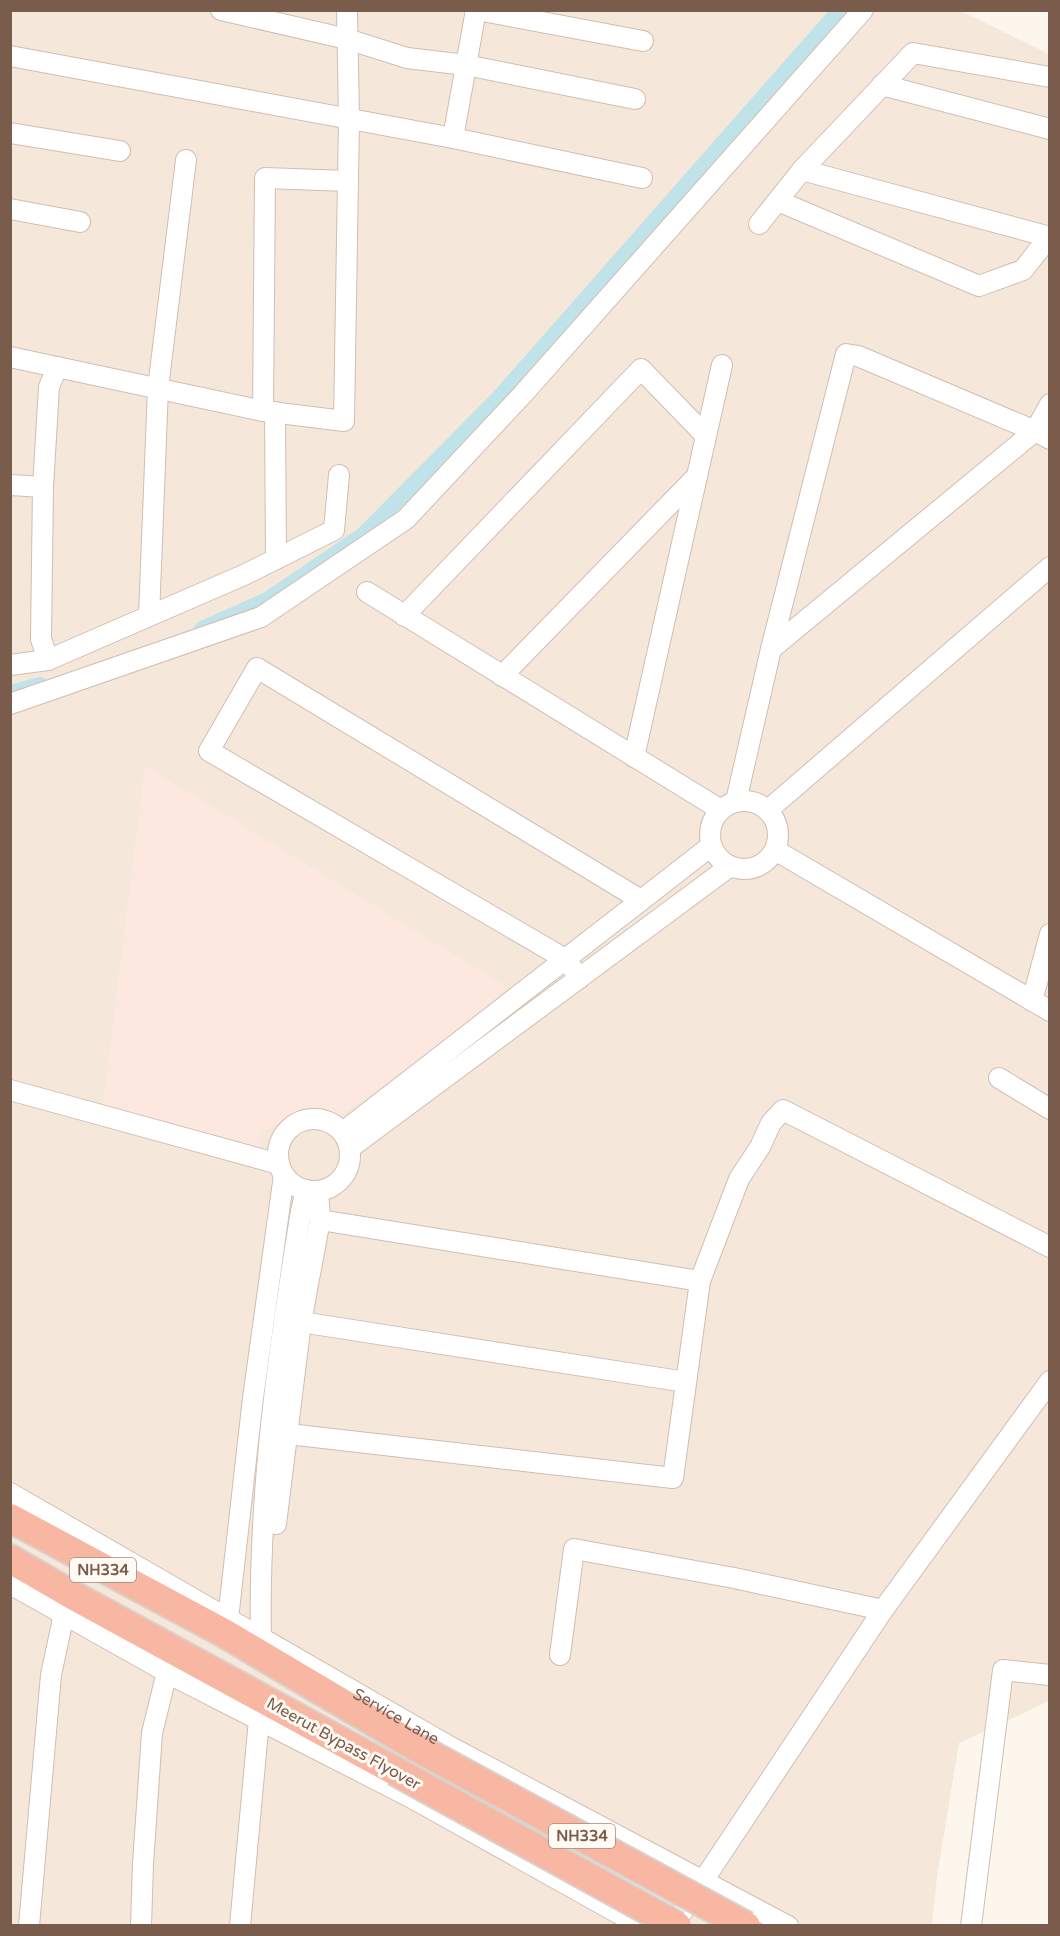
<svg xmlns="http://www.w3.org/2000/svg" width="1060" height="1936" viewBox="0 0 1060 1936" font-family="'Varela Round',sans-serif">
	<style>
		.residential { fill: #f5e8da }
		.commercial { fill: #fde8e0 }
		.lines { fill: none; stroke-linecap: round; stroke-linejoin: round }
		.canal { stroke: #bfe3e8; stroke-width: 16 }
		.minor-casing { stroke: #d1beb0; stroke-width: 22 }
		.highway-casing { stroke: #dad1cd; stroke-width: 32 }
		.minor { stroke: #fff; stroke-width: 20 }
		.highway { stroke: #f7b7a3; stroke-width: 28 }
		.highway-bridge-casing { stroke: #dad1cd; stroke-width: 32; stroke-linecap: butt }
		.highway-bridge { stroke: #f7b7a3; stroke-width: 28 }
		.labels { text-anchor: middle; stroke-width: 6; stroke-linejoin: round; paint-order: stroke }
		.shield { fill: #fffaf3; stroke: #a28b7f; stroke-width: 1.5 }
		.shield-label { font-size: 15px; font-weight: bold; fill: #7a5c4d }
		.street-label { font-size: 16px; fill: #7a5c4d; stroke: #fffaf3 }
	</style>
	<rect width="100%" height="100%" fill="#fdf6ec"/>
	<polygon class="residential" points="959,10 1049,54 1049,1701 959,1743 937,1877 932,1925 11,1926 11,11"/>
	<polygon class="commercial" points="145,766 505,986 488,1012 330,1122 320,1119 288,1119 262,1131 256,1160 101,1119"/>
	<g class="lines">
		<g class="canal">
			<polyline points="202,629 267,600 363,535 497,400 840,10"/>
			<polyline points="10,693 40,685"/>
		</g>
		<defs>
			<g id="minor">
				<polyline points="221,10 347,39 407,58 466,65 635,99"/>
				<polyline points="347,10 349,119 344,421 263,411 265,178 348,181"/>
				<polyline points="477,10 643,41"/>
				<polyline points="10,56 453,138 642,178"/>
				<polyline points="882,85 1050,129"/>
				<polyline points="10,133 120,151"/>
				<polyline points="453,138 476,10"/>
				<polyline points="802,170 1050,237"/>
				<polyline points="778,201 979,286 1023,270 1049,237"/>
				<polyline points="10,209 80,222"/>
				<polyline points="759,224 802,170 913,53 1050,77"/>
				<polyline points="10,357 263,411"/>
				<polyline points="275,412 276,559"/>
				<polyline points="10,485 43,487"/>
				<polyline points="367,592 721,810"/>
				<polyline points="149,616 158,388 186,160"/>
				<polyline points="404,616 641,369 706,436"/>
				<polyline points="771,649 1035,431 1050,404"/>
				<polyline points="48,660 41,639 43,487 49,387 57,367"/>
				<polyline points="10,665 48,660 246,574 334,530 339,475"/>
				<polyline points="502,676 697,476"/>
				<polyline points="10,704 261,617 406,519 523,394 863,10"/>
				<polyline points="634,757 722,365"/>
				<circle cx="744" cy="835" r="34"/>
				<polyline points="736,801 771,649 846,354 858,356 1035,431 1050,439"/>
				<polyline points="768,810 1050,567"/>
				<polyline points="775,850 1050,1011"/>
				<polyline points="580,978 565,959 209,751 257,668 641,900"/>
				<polyline points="1032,1001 1050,934"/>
				<polyline points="999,1078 1050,1109"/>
				<polyline points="10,1090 279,1164"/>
				<circle cx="314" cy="1155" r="36"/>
				<polyline points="343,1132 711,846"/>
				<polyline points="350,1148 729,867"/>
				<polyline points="320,1220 700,1281"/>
				<polyline points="301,1322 686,1382"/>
				<polyline points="271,1432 673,1478 700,1281 739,1179 760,1147 771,1123 783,1110 1050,1247"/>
				<path id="s1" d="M10,1493L447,1745L788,1926"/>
				<polyline points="276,1524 301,1322 320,1220 318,1191"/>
				<polyline points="10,1584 179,1679 410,1797 641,1926"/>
				<polyline points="225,1630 228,1619 253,1398 284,1175"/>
				<path d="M257,1645L261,1638C258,1495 278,1351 301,1211L306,1190"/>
				<polyline points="560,1655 574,1549 734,1578 883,1610"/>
				<polyline points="29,1926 51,1675 64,1614"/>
				<polyline points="141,1926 143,1864 152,1733 167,1672"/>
				<polyline points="240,1926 259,1720"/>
				<polyline points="673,1926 883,1610 1050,1381"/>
				<polyline points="971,1926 1003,1670 1050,1675"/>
			</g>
			<g id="highway">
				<polyline points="10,1518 224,1633 418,1748"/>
				<polyline points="10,1559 74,1596 395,1771"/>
			</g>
		</defs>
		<use href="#minor" class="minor-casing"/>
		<use href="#highway" class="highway-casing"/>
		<use href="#minor" class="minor"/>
		<use href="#highway" class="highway"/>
		<defs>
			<g id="highway-bridge">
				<polyline points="418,1748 746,1926"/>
				<polyline points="395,1771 677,1926"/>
			</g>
		</defs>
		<use href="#highway-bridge" class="highway-bridge-casing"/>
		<use href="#highway-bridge" class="highway-bridge"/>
	</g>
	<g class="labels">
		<g class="shield">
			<rect x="70" y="1558" width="66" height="24" rx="4.5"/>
			<rect x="549" y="1824" width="66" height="24" rx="4.5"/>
		</g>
		<g class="shield-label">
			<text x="103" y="1575">NH334</text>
			<text x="582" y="1841">NH334</text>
		</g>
		<g class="street-label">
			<text dy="6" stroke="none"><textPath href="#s1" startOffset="446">Service Lane</textPath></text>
			<text transform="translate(344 1743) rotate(29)" y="6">Meerut Bypass Flyover</text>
		</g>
	</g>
	<rect width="1060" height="1936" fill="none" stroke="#7a5c4d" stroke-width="24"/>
</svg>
